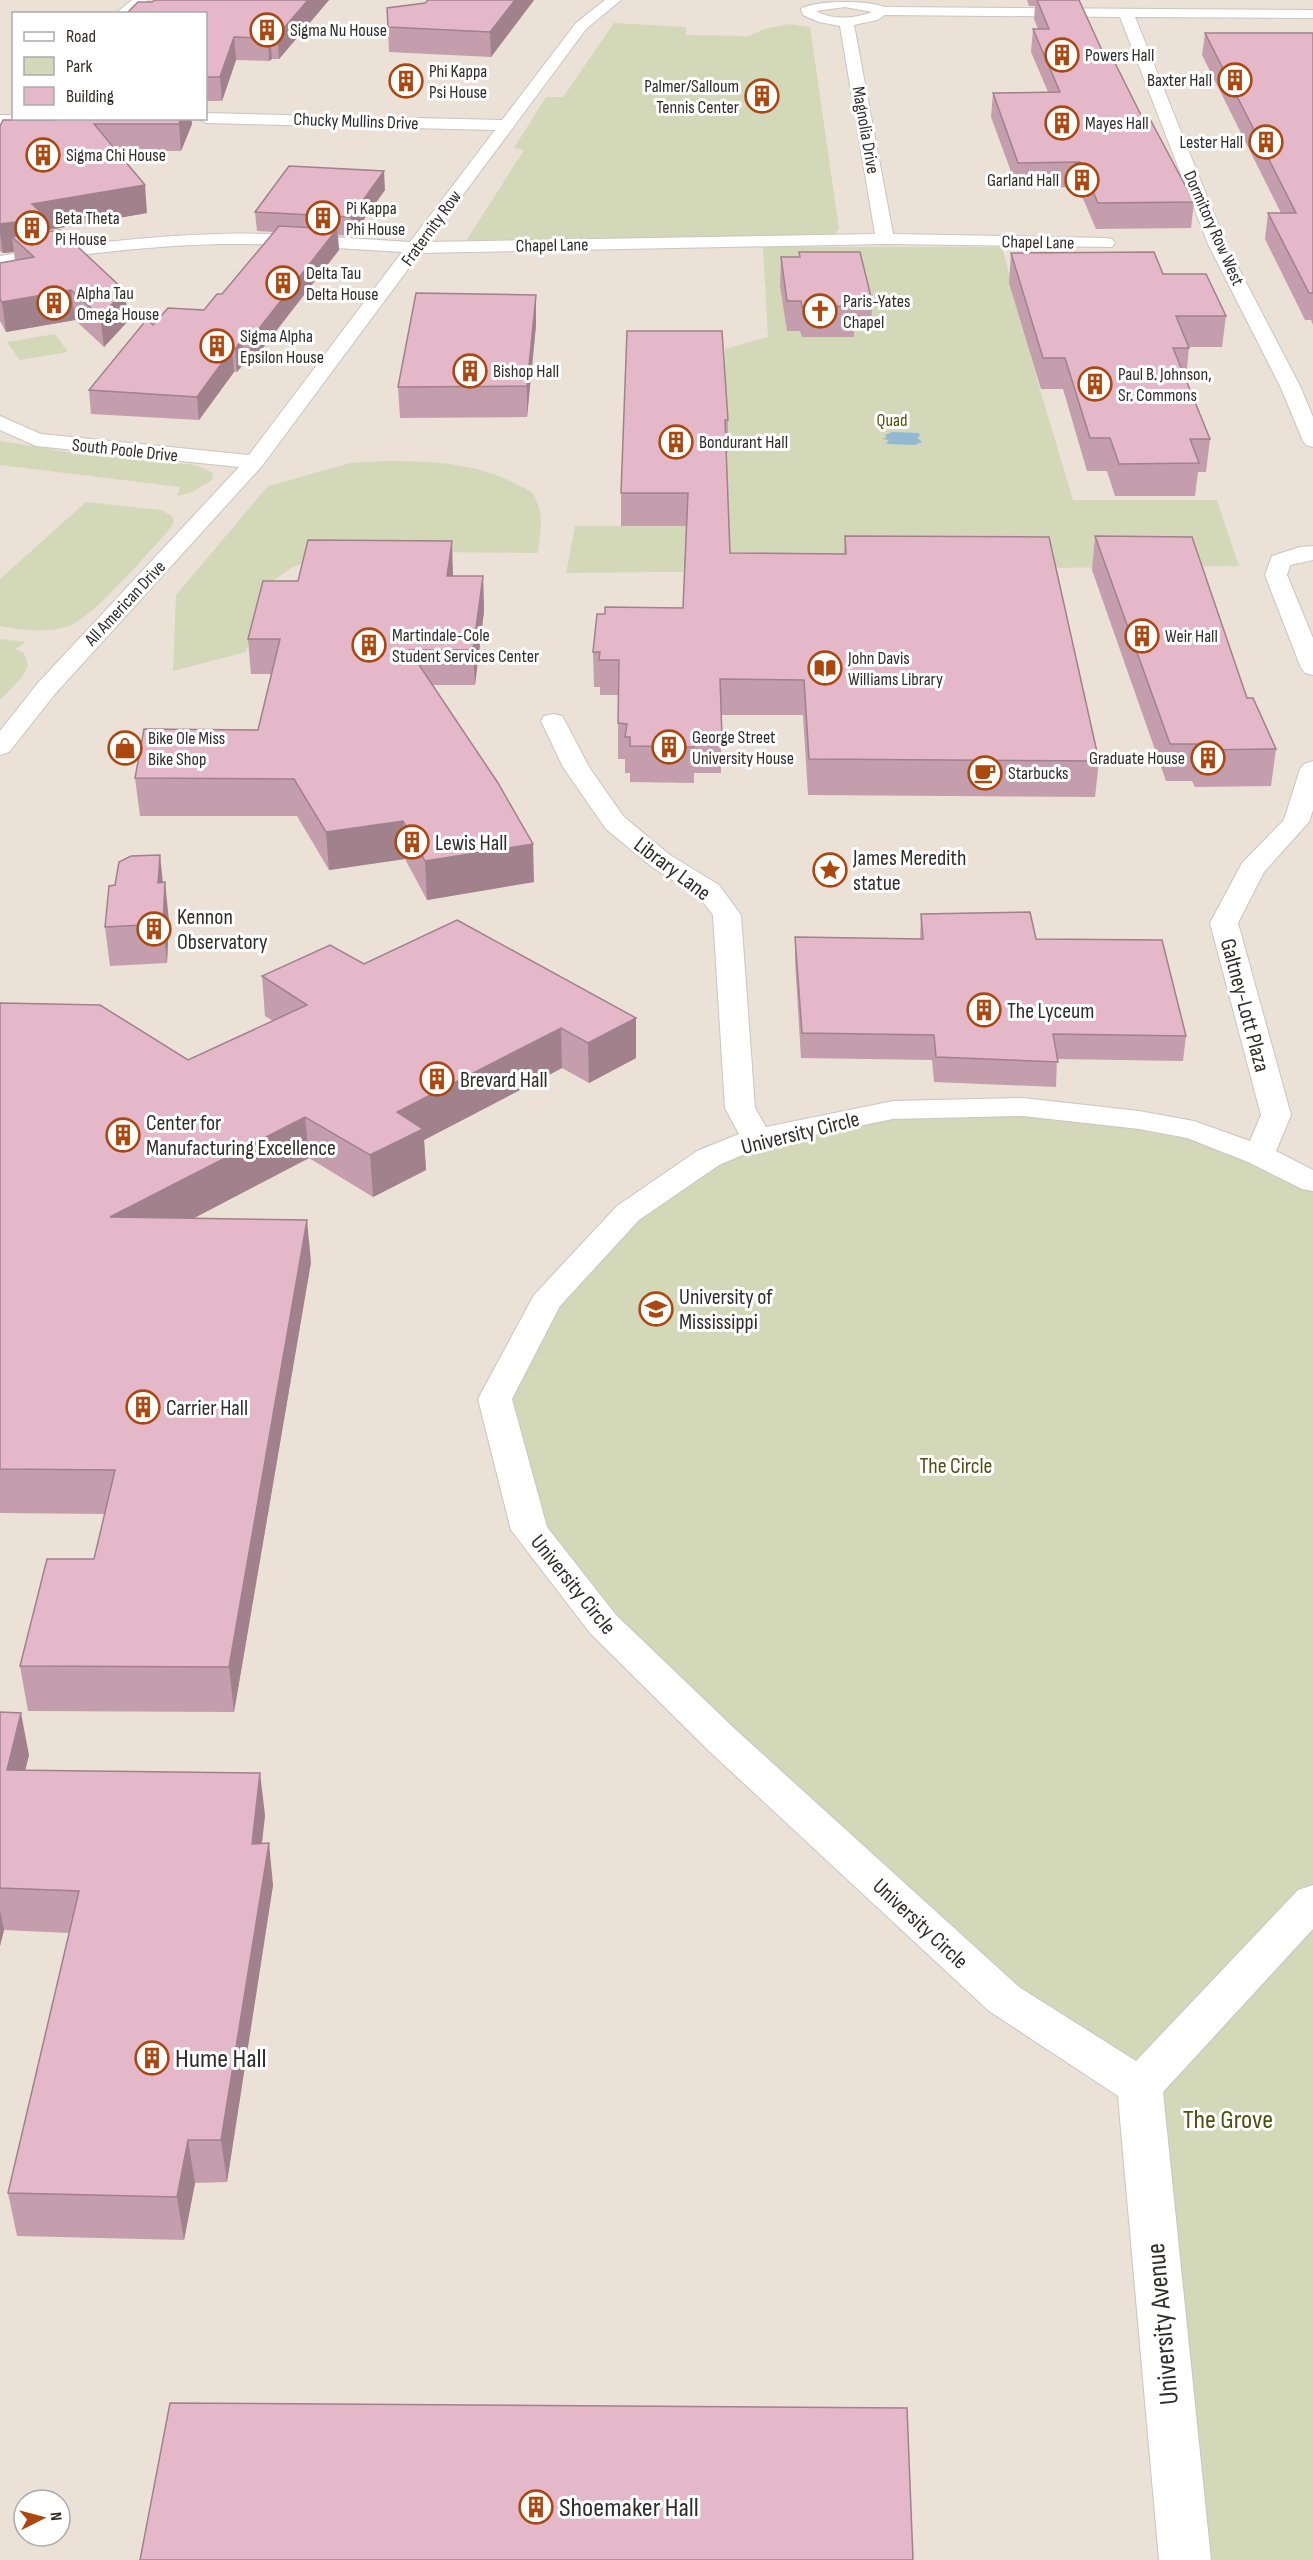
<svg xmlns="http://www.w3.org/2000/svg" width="1313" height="2560" viewBox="0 0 1313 2560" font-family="'Sofia Sans Condensed',sans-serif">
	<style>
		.built { fill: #ebe1d6; fill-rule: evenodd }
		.green { fill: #d3d8b9 }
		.water { fill: #92b8d2 }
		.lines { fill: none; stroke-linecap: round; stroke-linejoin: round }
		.minor-casing { stroke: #c9c5c0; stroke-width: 2 }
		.minor { fill: #fff; fill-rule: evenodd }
		.wall { fill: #c49eac }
		.shaded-wall { fill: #a0818c }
		.building { fill: #e4b8c8; stroke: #a0818c; stroke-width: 1.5 }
		.labels { text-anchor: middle; stroke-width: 6; stroke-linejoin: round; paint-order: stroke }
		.far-poi-label { font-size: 18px; fill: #2f2d2b; stroke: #fff; text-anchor: start }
		.far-street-label { font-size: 18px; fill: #2f2d2b; stroke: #fff }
		.far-park-label { font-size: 18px; fill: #4c510e; stroke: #fff }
		.poi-label { font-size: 22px; fill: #2f2d2b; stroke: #fff; text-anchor: start }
		.street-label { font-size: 22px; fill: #2f2d2b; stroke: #fff }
		.park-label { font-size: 22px; fill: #4c510e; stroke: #fff }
		.near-poi-label { font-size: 27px; fill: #2f2d2b; stroke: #fff; text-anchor: start }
		.near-park-label { font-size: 27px; fill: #4c510e; stroke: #fff }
		.near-street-label { font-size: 27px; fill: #2f2d2b; stroke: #fff }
	</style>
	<rect width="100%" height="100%" fill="#f2ede8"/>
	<path class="built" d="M0,0H1313V2560H0ZM14,14H206V118H14ZM24,2500H60V2536H24Z"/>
	<g class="green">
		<polygon points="614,23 686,27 686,35 749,36 764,29 789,24 810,27 839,229 833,235 466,241 524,150 514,148 546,97 563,97"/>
		<polygon points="763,247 1002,247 1039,386 1073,500 1217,500 1239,566 566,573 575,526 727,526 725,349 768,337"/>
		<polygon points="55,334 68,352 20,360 7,342"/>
		<polygon points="0,441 82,454 196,465 213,473 212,480 192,492 177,496 180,487 0,465"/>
		<path d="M382,461C429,461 476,462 518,485C522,487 530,490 533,494C545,513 540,533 538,553L333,551L293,567L271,582L259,606L246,652L173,671L176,595L268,486L351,463Z"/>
		<path d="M86,502L161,510L172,516L174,521L170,529C150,550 94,617 69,626C48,633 22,631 0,626V579Z"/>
		<polygon points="0,639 26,642 15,649 24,653 28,666 22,677 0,700"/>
		<polygon points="893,1110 1139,1120 1313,1182 1313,2560 1185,2560 1140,2087 1004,1999 529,1530 495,1399 546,1302 708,1158"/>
	</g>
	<polygon class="water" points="892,432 919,433 920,436 917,437 922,442 915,445 889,444 886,443 889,440 882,439 887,437 885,435"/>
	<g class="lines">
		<defs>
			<g id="minor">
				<polygon points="132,0 148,0 132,14 115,14"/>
				<path d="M605,0H621L586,29L428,242L875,234L840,26L819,22L803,15L801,9C814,0 868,0 884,7L1313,10V18L1135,17L1226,244L1300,386L1313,417V447L1306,445L1303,441L1280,386L1208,244L1120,17L885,15L877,20L854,25L893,234L1106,238L1112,239L1115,243L1112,247L885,244L420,253L262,466L55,694L9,752L0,755V731L37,684L239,467L36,446L0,430V416L41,434L249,455L402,252C341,249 280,243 219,244C146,246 72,255 0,266V256C72,245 145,236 218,234C282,232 346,238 410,242L495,130L206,123L198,118H206V113L502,120L576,23ZM845,7L872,12C855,19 832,20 816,11Z"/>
				<polygon points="0,115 14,115 14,118 144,119 136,124 0,125"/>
				<polygon points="1313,546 1313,560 1290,565 1287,575 1313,638 1313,675 1305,673 1301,668 1265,575 1272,556 1300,547"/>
				<polygon points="553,714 562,716 565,721 589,767 624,817 670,855 719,885 741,915 755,1108 766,1127 893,1101 1023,1098 1139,1111 1194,1121 1250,1141 1261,1115 1210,923 1242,863 1284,820 1300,769 1304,764 1313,761 1313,810 1309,822 1264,872 1238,923 1291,1115 1276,1151 1313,1170 1313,1191 1302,1189 1248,1162 1187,1138 1139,1129 1023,1116 893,1119 766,1145 719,1165 639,1220 560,1306 512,1399 547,1527 616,1615 736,1730 1019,1987 1136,2061 1298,1890 1313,1885 1313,1929 1163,2092 1211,2560 1159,2560 1118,2096 989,2011 708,1750 590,1633 511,1530 478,1399 534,1295 617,1206 697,1151 739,1134 725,1108 713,915 699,897 652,867 606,829 563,767 541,721 544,716"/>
			</g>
		</defs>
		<use href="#minor" class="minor-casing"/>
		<use href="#minor" class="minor"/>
	</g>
	<g class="wall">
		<polygon points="155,0 329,0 279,59 272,59 269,61 236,60 222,101 206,101 206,14 152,2"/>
		<polygon points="534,0 491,57 389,52 387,8 425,3"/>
		<polygon points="1027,0 1142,0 1079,0 1105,57 1194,202 1191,228 1096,229 1078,187 1017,188 991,117 993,93 1048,92 1031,52 1033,29 1038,29 1034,19 1035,6 1029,6"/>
		<polygon points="1205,33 1313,33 1313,325 1311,320 1305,320 1265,239 1268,213 1281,213 1202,55"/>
		<polygon points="91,118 191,118 192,124 181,151 116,151 147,213 48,230 48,232 128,321 104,347 75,320 6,332 0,321 0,263 15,260 14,252 3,253 0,251 0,126 90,120"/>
		<polygon points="385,190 352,236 338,235 339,250 251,363 244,363 237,372 234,372 199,420 91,414 89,390 153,325 204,310 222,294 274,232 257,231 255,212"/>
		<polygon points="799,252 872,301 871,331 854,331 854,337 802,337 800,331 787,331 780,286 781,257 799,257"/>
		<polygon points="1011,253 1163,274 1226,316 1222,347 1189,347 1186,379 1210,439 1206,472 1198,472 1195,496 1115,496 1107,471 1087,471 1063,389 1041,389 1009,283"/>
		<polygon points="536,325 527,417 400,418 398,387"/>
		<polygon points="627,331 728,420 728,452 726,452 730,553 844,554 845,536 1099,761 1095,797 808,795 803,715 721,715 721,773 694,773 694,783 630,782 630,773 625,773 625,759 618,759 618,695 600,695 600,687 594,687 593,652 605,614 683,608 686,526 621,526 621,493"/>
		<polygon points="1095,536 1247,698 1276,749 1271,786 1195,787 1192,781 1166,781 1092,570"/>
		<polygon points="453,576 483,576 484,611 475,685 433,685 534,882 427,900 405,859 329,870 297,816 140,816 135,778 258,730 271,674 251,674 248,639 298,581"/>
		<polygon points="163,882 169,921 167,963 110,966 105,927"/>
		<polygon points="921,914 1036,939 1186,1036 1183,1061 1057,1059 1056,1087 934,1082 932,1060 801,1058 795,961 795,937 920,939"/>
		<polygon points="457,920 636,1058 589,1083 562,1068 424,1140 426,1170 373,1197 309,1158 193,1218 311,1262 234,1712 28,1711 20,1666 94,1559 105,1514 0,1513 0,1003 188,1060 273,1021 265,1016 262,976 364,964"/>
		<polygon points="0,1712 29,1755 25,1770 265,1815 262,1843 273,1885 227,2182 195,2183 184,2240 17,2236 8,2193 69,1933 4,1930 0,1946"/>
	</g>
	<g class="shaded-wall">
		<polygon points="308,0 329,0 279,59 277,36"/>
		<polygon points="515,0 534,0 491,57 490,32"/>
		<polygon points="270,35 272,59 269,61 268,38"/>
		<polygon points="234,37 236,60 222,101 220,77"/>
		<polygon points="181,118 191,118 192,124 181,151 179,124"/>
		<polygon points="384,171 385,190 352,236 351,217"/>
		<polygon points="145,185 147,213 48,230 50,246 12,237 14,252 3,253 0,234 0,224 32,204"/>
		<polygon points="337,229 339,250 251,363 250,340"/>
		<polygon points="71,290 75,320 6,332 2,302"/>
		<polygon points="125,291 128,321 104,347 100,316"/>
		<polygon points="536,295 536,325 527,417 527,386"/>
		<polygon points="242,340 244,363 237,372 235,349"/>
		<polygon points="232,349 234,372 199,420 197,397"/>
		<polygon points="452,541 453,575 448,610 447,576"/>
		<polygon points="483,576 484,611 475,685 473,650"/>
		<polygon points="403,821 405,859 329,870 326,832"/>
		<polygon points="533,844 534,882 427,900 425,861"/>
		<polygon points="160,855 164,893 158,883"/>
		<polygon points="165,882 169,921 167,963 163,924"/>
		<polygon points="636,1018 636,1058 589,1083 588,1043"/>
		<polygon points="561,1028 562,1068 424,1140 426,1170 373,1197 370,1155 397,1112"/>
		<polygon points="305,1117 309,1158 116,1259 110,1217"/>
		<polygon points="307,1220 311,1262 234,1712 229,1667"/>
		<polygon points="21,1713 29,1755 15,1812 7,1770"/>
		<polygon points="260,1773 265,1815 257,1886 252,1844"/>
		<polygon points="269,1843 273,1885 227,2182 221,2140"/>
		<polygon points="0,1910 4,1930 0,1946"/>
		<polygon points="188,2140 195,2183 184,2240 177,2197"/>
	</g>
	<g class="building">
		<polygon points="155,0 308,0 277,36 270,35 268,38 234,37 220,77 206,77 206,14 126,14 138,2 152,2"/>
		<polygon points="428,0 515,0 490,32 388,27 387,8 425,3"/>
		<polygon points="1037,0 1079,0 1105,57 1112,57 1144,121 1151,121 1194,202 1098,203 1080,162 1018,163 993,93 1060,92 1033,29 1049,29"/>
		<polygon points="1205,33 1313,33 1313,293 1309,293 1268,213 1296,213"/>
		<polygon points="55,118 89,118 90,120 91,118 181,118 179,124 94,124 145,185 32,204 47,218 0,224 0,126 3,120 54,120"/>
		<polygon points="289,166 384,171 351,217 255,212"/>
		<polygon points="279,226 337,229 250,340 242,340 235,349 232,349 197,397 89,390 147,319 153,325 168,308 204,310 217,294 222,294"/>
		<polygon points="60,230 125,291 100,316 71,290 2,302 0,299 0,263 34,257 12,237"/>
		<polygon points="799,252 860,252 872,301 854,301 855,306 802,307 801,301 787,301 781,257 800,257"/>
		<polygon points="1154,252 1163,274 1206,274 1226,316 1176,316 1189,348 1173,348 1210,439 1190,439 1199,463 1119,464 1110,438 1090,438 1065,358 1043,358 1011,253"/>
		<polygon points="416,293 536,295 527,386 398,387"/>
		<polygon points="627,331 722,331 728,420 725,420 730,553 846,554 845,536 1049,537 1099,761 809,759 804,680 720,679 722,737 694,737 694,747 630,746 630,737 625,737 627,724 618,723 619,660 599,660 600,652 593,652 597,614 605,614 605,607 683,608 688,493 621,493"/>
		<polygon points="1095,536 1192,537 1247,698 1253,698 1276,749 1200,750 1197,744 1170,744"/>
		<polygon points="308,540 452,541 447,576 483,576 473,650 409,650 498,783 533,844 425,861 403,821 326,832 294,779 135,778 144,729 258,730 280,639 248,639 263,581 298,581"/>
		<polygon points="160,855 158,883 165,882 163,924 105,927 109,886 115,885 119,862 131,856"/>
		<polygon points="1030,912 1036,939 1162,940 1186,1036 1053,1034 1058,1062 936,1057 934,1035 802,1033 795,937 923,939 921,914"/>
		<polygon points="457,920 636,1018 588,1043 561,1028 397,1112 423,1129 370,1155 305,1117 110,1217 307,1220 229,1667 20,1666 47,1559 94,1559 115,1470 0,1469 0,1003 100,1005 188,1060 307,1005 262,976 330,945 364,964"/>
		<polygon points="0,1712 21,1713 7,1770 260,1773 252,1844 269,1843 221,2140 188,2140 177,2197 8,2193 79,1891 0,1888"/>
		<polygon points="170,2403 907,2408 913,2560 140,2560"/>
	</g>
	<defs>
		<symbol id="building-ring" viewBox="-11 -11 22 22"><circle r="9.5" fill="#fff" stroke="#ab4810" stroke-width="1.5"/><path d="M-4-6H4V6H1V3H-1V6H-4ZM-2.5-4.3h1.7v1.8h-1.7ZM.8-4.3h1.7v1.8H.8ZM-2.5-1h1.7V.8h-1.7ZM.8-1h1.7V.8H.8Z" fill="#ab4810"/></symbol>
		<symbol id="church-ring" viewBox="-11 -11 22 22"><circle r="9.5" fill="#fff" stroke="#ab4810" stroke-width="1.5"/><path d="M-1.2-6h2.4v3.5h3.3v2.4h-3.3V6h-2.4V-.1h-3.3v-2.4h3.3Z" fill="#ab4810"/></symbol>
		<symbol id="library-ring" viewBox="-11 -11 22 22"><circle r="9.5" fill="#fff" stroke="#ab4810" stroke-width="1.5"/><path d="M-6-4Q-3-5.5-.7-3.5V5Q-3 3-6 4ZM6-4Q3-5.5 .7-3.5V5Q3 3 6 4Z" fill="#ab4810"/></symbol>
		<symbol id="shop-ring" viewBox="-11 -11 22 22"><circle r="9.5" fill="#fff" stroke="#ab4810" stroke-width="1.5"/><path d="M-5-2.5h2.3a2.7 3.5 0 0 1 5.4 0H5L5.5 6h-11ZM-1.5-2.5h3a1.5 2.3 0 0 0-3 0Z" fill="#ab4810"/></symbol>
		<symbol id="cafe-ring" viewBox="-11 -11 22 22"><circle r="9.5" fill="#fff" stroke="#ab4810" stroke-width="1.5"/><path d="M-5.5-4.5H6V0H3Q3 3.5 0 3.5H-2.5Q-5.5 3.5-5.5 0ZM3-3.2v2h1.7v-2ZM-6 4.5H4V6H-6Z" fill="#ab4810"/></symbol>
		<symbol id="sight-ring" viewBox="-11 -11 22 22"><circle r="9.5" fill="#fff" stroke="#ab4810" stroke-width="1.5"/><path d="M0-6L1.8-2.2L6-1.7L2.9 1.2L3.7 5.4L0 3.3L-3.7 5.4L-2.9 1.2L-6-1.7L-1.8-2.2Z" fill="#ab4810"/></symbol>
		<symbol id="university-ring" viewBox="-11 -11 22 22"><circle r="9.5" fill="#fff" stroke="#ab4810" stroke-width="1.5"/><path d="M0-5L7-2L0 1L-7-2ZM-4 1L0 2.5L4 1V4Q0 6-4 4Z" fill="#ab4810"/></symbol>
	</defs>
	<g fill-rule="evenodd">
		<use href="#building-ring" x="248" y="11" width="38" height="38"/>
		<use href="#building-ring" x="1043" y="36" width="38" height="38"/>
		<use href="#building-ring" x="1216" y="61" width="38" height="38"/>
		<use href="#building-ring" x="387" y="62" width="38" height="38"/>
		<use href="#building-ring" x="743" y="77" width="38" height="38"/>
		<use href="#building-ring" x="1043" y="104" width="38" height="38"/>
		<use href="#building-ring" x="1247" y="123" width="38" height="38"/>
		<use href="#building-ring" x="24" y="136" width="38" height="38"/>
		<use href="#building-ring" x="1063" y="161" width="38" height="38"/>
		<use href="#building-ring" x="304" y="199" width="38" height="38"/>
		<use href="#building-ring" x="13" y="209" width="38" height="38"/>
		<use href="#building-ring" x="264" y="264" width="38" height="38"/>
		<use href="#building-ring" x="35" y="284" width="38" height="38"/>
		<use href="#church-ring" x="801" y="292" width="38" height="38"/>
		<use href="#building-ring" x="198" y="327" width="38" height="38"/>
		<use href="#building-ring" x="451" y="352" width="38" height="38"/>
		<use href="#building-ring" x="1076" y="365" width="38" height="38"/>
		<use href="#building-ring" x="657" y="423" width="38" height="38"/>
		<use href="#building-ring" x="1123" y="617" width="38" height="38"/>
		<use href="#building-ring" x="350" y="626" width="38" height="38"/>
		<use href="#library-ring" x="806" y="649" width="38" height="38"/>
		<use href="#building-ring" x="650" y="728" width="38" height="38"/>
		<use href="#shop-ring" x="106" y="729" width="38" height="38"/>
		<use href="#building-ring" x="1189" y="739" width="38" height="38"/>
		<use href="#cafe-ring" x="966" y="754" width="38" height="38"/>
		<use href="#building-ring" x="393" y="823" width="38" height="38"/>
		<use href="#sight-ring" x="811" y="851" width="38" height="38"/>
		<use href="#building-ring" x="135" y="910" width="38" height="38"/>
		<use href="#building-ring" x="965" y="991" width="38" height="38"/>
		<use href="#building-ring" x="418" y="1060" width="38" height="38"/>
		<use href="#building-ring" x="104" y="1116" width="38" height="38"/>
		<use href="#university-ring" x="637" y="1290" width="38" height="38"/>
		<use href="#building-ring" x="124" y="1388" width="38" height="38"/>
		<use href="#building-ring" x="133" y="2039" width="38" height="38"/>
		<use href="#building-ring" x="517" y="2488" width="38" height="38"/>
	</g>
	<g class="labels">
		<g class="far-poi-label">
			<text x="290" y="36">Sigma Nu House</text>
			<text x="1085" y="61">Powers Hall</text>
			<text x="429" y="77">Phi Kappa<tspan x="429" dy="21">Psi House</tspan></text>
			<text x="1212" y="86" text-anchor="end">Baxter Hall</text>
			<text x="739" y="92" text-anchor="end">Palmer/Salloum<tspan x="739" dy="21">Tennis Center</tspan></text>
			<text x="1085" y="129">Mayes Hall</text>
			<text x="1243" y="148" text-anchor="end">Lester Hall</text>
			<text x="66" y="161">Sigma Chi House</text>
			<text x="1059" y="186" text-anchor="end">Garland Hall</text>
			<text x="346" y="214">Pi Kappa<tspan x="346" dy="21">Phi House</tspan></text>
			<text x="55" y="224">Beta Theta<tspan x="55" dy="21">Pi House</tspan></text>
			<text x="306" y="279">Delta Tau<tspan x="306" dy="21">Delta House</tspan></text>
			<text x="77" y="299">Alpha Tau<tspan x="77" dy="21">Omega House</tspan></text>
			<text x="843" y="307">Paris-Yates<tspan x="843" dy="21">Chapel</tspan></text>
			<text x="240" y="342">Sigma Alpha<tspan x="240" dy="21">Epsilon House</tspan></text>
			<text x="493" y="377">Bishop Hall</text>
			<text x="1118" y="380">Paul B. Johnson,<tspan x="1118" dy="21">Sr. Commons</tspan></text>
			<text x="699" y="448">Bondurant Hall</text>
			<text x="392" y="641">Martindale-Cole<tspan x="392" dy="21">Student Services Center</tspan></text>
			<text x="1165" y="642">Weir Hall</text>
			<text x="848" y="664">John Davis<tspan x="848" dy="21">Williams Library</tspan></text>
			<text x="692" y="743">George Street<tspan x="692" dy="21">University House</tspan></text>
			<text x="148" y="744">Bike Ole Miss<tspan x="148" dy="21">Bike Shop</tspan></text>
			<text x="1185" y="764" text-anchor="end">Graduate House</text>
			<text x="1008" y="779">Starbucks</text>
		</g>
		<g class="far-street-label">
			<text transform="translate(356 121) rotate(2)" y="6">Chucky Mullins Drive</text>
			<text transform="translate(866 130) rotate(80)" y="6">Magnolia Drive</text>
			<text transform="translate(431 228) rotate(-54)" y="6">Fraternity Row</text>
			<text transform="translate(1214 228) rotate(66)" y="6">Dormitory Row West</text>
			<text transform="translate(1038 242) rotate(1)" y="6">Chapel Lane</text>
			<text transform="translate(552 245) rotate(-1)" y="6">Chapel Lane</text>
			<text transform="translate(125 450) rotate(6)" y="6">South Poole Drive</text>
			<text transform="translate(125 603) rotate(-47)" y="6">All American Drive</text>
		</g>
		<g class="far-park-label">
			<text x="892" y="426">Quad</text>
		</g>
		<g class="poi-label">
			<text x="435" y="850">Lewis Hall</text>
			<text x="853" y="865">James Meredith<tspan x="853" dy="25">statue</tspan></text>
			<text x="177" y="924">Kennon<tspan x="177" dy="25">Observatory</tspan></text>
			<text x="1007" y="1018">The Lyceum</text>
			<text x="460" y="1087">Brevard Hall</text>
			<text x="146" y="1130">Center for<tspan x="146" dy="25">Manufacturing Excellence</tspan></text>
			<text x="679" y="1304">University of<tspan x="679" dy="25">Mississippi</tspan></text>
			<text x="166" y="1415">Carrier Hall</text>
		</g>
		<g class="street-label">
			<text transform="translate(673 868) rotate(37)" y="8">Library Lane</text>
			<text transform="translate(1246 1005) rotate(75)" y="8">Galtney-Lott Plaza</text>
			<text transform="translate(800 1132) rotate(-14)" y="8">University Circle</text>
			<text transform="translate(574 1584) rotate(51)" y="8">University Circle</text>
			<text transform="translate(921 1923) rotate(43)" y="8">University Circle</text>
		</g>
		<g class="park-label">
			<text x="956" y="1473">The Circle</text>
		</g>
		<g class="near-poi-label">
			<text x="175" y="2067">Hume Hall</text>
			<text x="559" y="2516">Shoemaker Hall</text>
		</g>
		<g class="near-park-label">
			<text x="1228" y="2128">The Grove</text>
		</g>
		<g class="near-street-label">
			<text transform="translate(1162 2324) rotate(-95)" y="9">University Avenue</text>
		</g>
	</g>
	<rect x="12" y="12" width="195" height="108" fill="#ffffff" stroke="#acabaa" stroke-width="1.5"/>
	<rect x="24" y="32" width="30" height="9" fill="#ffffff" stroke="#acabaa" stroke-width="1.5"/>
	<text x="66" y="42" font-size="18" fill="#2f2d2b">Road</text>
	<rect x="24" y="57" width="30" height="18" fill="#d3d8b9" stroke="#acabaa" stroke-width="1.5"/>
	<text x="66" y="72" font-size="18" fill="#2f2d2b">Park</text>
	<rect x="24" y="87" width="30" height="18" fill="#e4b8c8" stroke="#acabaa" stroke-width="1.5"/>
	<text x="66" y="102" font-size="18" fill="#2f2d2b">Building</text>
	<g transform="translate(42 2518) rotate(84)"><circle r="28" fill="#ffffff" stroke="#acabaa" stroke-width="1.5"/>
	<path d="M0-4.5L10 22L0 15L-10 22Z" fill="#ab4810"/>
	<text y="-9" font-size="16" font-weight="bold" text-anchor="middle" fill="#2f2d2b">N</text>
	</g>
</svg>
